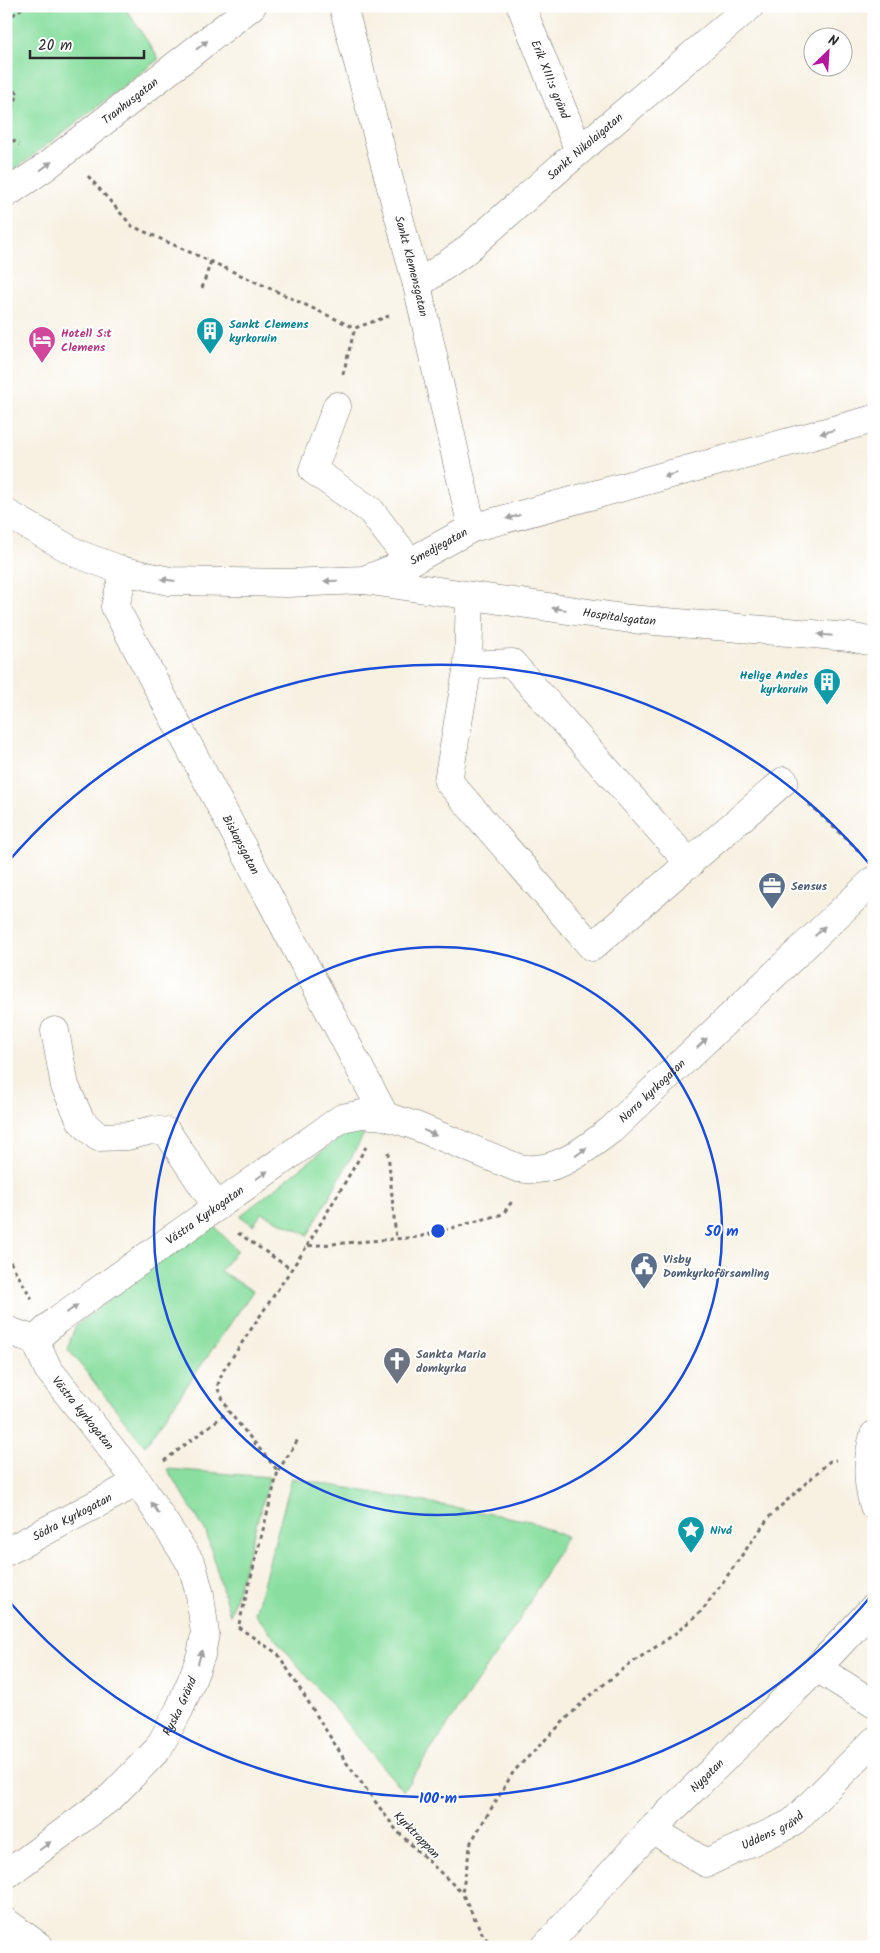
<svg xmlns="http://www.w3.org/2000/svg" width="880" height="1953" viewBox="0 0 880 1953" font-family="Kalam,sans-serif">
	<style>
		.green { fill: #8adfa0; stroke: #5a8566 }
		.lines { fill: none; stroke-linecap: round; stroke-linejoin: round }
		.minor-casing { stroke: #72706b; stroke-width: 29 }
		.path { stroke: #72706b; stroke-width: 3; stroke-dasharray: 4 4; stroke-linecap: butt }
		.minor { stroke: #fff; stroke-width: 28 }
		.oneway { fill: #a0a0a0 }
		.ring { fill: none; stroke: #1d4ed8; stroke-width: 2.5 }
		.labels { text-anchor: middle; stroke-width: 4; stroke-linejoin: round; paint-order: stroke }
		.street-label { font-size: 12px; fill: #2b2b2b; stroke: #fff }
		.culture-label { font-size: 12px; font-weight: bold; fill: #0d838f; stroke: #fff; text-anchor: start }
		.hotel-label { font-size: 12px; font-weight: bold; fill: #b23c85; stroke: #fff; text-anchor: start }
		.service-label { font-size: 12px; font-weight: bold; fill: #4e5e75; stroke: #fff; text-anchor: start }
		.worship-label { font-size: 12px; font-weight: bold; fill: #5b616d; stroke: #fff; text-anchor: start }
		.centre { fill: #1d4ed8; stroke: #fff; stroke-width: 2.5 }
		.ring-label { font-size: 15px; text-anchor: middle; font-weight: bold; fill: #1d4ed8; stroke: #fff; stroke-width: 4; stroke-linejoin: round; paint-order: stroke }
	</style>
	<rect width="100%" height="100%" fill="#fff"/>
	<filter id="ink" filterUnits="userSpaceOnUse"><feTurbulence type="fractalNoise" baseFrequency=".02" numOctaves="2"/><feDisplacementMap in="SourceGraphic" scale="10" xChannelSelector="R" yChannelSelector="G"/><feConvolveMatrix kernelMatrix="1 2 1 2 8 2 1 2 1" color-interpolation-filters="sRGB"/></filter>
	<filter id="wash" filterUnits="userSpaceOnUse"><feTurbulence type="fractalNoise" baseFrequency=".0096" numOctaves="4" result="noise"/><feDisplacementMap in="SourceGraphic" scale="20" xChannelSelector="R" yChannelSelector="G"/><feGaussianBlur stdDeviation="1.12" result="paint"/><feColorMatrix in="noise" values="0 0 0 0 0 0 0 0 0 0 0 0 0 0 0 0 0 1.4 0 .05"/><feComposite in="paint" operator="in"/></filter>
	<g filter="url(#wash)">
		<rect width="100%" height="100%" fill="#f7f1e2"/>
		<g class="green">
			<polygon points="6,6 124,6 159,59 6,176"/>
			<polygon points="353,1127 368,1127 308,1235 262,1213 253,1225 240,1216"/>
			<polygon points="211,1223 237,1250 220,1271 253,1291 145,1446 67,1348 76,1325"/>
			<polygon points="167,1469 270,1477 230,1616 206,1532"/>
			<polygon points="292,1478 530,1521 566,1537 520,1619 403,1791 255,1614"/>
		</g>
	</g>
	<g filter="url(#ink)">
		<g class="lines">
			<defs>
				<g id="minor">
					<path id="s1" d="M343,6L417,285L472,528"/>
					<path id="s2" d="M521,6L579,151"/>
					<path id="s3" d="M6,194L44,168L252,6"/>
					<path id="s4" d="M417,285L463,253L579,151L750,6"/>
					<polyline points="337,406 313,470 371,511 410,562"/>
					<path id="s5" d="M6,513L78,554L124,571L169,581L287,583L364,580L410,562L472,528L874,419"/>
					<path id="s6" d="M124,571L115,607L385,1116"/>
					<path id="s7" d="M364,580L630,619L849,637L874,642"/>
					<polyline points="468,665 470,596"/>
					<polyline points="690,864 512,663 468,665 448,781 592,947 784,781"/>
					<polyline points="55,1031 65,1086 81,1121 98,1137 128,1136 152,1130 167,1132 217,1207"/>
					<polyline points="6,1330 35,1340"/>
					<path id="s8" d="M35,1340L57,1320L342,1118L362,1114L385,1116L413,1125L518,1168C556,1175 582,1151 611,1130L874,880"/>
					<path d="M874,1435C867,1460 866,1480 874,1506"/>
					<path id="s9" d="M6,1552L138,1482"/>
					<polyline points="817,1668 874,1704"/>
					<path id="s10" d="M652,1829L706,1863L792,1823L874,1741"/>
					<path id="s11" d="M6,1875L111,1797L158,1749L179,1710L193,1677L201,1655L205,1634L200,1595L192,1565L138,1482L48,1369L35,1340"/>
					<polyline points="6,1922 40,1947"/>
					<path id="s12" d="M545,1947L652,1829L817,1668L874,1607"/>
				</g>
			</defs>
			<use href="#minor" class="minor-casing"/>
			<g class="path">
				<polyline points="6,20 25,6"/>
				<polyline points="6,77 18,94 9,115 6,117"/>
				<polyline points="6,135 19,145"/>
				<polyline points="88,176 132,226 267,287 355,328"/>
				<polyline points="202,288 211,261"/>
				<polyline points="343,374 355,328 389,316"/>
				<polyline points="809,804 859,851"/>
				<polyline points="388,1152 396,1239"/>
				<polyline points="238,1233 291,1269"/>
				<polyline points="307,1246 366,1147"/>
				<polyline points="6,1255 32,1299"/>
				<polyline points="164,1461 228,1412"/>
				<polyline points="278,1471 299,1438"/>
				<polyline points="239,1624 278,1471 229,1412 217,1387 223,1371 307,1246 419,1237 503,1214 513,1200"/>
				<polyline points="238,1627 278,1654 346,1762 397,1831 461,1892"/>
				<polyline points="493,1947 483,1935 462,1893 471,1842 514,1771 587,1698 627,1666 672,1636 702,1611 770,1516 830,1461 836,1460"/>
			</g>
			<use href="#minor" class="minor"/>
		</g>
		<defs><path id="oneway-solid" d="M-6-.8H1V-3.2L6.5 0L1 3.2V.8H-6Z" transform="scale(1.25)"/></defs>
		<g class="oneway">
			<use href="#oneway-solid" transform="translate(202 45) rotate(-38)"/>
			<use href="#oneway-solid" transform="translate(46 166) rotate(-37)"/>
			<use href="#oneway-solid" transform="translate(827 432) rotate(165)"/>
			<use href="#oneway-solid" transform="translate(670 475) rotate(165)"/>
			<use href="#oneway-solid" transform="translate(513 517) rotate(165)"/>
			<use href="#oneway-solid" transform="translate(168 580) rotate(-173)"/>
			<use href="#oneway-solid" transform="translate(331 581) rotate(178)"/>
			<use href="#oneway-solid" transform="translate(559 609) rotate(-172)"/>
			<use href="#oneway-solid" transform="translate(825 635) rotate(-175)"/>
			<use href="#oneway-solid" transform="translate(820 931) rotate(-44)"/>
			<use href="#oneway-solid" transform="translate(702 1043) rotate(-44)"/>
			<use href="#oneway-solid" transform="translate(430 1133) rotate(24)"/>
			<use href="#oneway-solid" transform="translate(581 1152) rotate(-36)"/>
			<use href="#oneway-solid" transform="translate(262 1175) rotate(-35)"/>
			<use href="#oneway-solid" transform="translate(72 1309) rotate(-35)"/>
			<use href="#oneway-solid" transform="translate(155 1508) rotate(-123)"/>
			<use href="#oneway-solid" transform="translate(200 1657) rotate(-73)"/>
			<use href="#oneway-solid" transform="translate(45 1846) rotate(-37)"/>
		</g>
	</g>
	<g class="ring">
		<circle cx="438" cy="1231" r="284"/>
		<path d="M872 1595A567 567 0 0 1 7 1599M7 863A567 567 0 0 1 872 867"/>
	</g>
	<defs>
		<symbol id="building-pin" viewBox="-11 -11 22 30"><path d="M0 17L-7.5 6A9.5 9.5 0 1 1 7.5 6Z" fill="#0f9aa8" stroke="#fff"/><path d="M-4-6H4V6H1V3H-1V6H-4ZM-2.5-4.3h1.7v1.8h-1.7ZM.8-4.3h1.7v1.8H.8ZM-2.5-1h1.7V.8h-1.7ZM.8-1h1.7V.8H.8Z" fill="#fff"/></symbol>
		<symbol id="hotel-pin" viewBox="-11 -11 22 30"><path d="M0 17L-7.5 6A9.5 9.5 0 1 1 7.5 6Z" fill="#d1479c" stroke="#fff"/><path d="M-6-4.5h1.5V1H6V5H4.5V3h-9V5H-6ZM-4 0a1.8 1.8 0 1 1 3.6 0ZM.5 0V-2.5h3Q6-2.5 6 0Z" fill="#fff"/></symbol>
		<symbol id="office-pin" viewBox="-11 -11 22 30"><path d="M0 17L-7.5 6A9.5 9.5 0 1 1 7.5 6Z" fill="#5c6f8a" stroke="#fff"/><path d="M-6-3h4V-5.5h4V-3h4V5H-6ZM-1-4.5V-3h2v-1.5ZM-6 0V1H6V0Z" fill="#fff"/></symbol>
		<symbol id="civic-pin" viewBox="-11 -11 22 30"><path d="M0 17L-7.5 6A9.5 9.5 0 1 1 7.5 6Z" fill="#5c6f8a" stroke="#fff"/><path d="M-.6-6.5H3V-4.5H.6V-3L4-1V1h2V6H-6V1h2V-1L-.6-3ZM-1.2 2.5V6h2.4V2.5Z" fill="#fff"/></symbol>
		<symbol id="church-pin" viewBox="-11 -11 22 30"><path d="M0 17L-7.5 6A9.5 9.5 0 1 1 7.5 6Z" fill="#6b7280" stroke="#fff"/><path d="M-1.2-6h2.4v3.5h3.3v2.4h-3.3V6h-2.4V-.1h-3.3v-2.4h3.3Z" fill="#fff"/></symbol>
		<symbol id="sight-pin" viewBox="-11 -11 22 30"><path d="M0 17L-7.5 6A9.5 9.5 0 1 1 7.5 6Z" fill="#0f9aa8" stroke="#fff"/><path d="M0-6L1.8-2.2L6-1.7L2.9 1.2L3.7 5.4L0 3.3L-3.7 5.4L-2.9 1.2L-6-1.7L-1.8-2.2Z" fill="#fff"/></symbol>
	</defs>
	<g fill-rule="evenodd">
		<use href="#building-pin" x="194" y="315" width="32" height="43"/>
		<use href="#hotel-pin" x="26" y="324" width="32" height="43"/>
		<use href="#building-pin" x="811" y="666" width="32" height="43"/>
		<use href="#office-pin" x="756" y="870" width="32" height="43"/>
		<use href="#civic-pin" x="628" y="1250" width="32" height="43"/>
		<use href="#church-pin" x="381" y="1345" width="32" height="43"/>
		<use href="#sight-pin" x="675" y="1514" width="32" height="43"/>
	</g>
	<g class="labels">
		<g class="street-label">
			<text dy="4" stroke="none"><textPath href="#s2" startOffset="79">Erik XIII:s gränd</textPath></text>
			<text dy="4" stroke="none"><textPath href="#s3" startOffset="155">Tranhusgatan</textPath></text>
			<text dy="4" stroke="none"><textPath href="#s4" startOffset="218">Sankt Nikolaigatan</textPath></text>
			<text dy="4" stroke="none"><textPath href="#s1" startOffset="269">Sankt Klemensgatan</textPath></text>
			<text dy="4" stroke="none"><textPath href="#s5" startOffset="455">Smedjegatan</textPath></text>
			<text dy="4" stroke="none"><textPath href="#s7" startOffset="258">Hospitalsgatan</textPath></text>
			<text dy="4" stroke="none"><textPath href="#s6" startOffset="306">Biskopsgatan</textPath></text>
			<text dy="4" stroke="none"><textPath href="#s8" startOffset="726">Norra kyrkogatan</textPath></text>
			<text dy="4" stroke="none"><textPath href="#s8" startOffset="211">Västra Kyrkogatan</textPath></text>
			<text transform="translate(83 1413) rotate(51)" y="4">Västra kyrkogatan</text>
			<text dy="4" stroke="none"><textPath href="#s9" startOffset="75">Södra Kyrkogatan</textPath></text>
			<text dy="4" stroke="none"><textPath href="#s11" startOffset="246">Ryska Gränd</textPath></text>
			<text dy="4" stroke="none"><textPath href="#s12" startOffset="236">Nygatan</textPath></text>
			<text dy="4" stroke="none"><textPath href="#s10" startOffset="138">Uddens gränd</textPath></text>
			<text transform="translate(417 1835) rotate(46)" y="4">Kyrktrappan</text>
		</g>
		<g class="culture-label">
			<text x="229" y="328">Sankt Clemens<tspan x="229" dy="14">kyrkoruin</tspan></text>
			<text x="808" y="679" text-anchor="end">Helige Andes<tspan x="808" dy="14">kyrkoruin</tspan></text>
			<text x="710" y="1534">Nivå</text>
		</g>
		<g class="hotel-label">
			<text x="61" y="337">Hotell S:t<tspan x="61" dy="14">Clemens</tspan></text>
		</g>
		<g class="service-label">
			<text x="791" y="890">Sensus</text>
			<text x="663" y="1263">Visby<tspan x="663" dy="14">Domkyrkoförsamling</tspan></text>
		</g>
		<g class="worship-label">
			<text x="416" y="1358">Sankta Maria<tspan x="416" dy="14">domkyrka</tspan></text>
		</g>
	</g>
	<circle cx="438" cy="1231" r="8" class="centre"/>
	<g class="ring-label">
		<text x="722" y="1236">50 m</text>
		<text x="438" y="1803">100 m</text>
	</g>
	<rect width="880" height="1953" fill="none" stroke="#fff" stroke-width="25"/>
	<g transform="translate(828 52) rotate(25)"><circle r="24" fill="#ffffff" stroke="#aaaaaa"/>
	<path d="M0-4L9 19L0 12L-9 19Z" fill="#b5179e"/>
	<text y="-8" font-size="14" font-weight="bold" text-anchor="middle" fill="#2b2b2b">N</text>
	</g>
	<path d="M30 50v8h114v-8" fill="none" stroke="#2b2b2b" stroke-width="2.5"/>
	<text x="38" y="50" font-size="15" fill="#2b2b2b" stroke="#ffffff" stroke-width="4" paint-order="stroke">20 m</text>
</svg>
